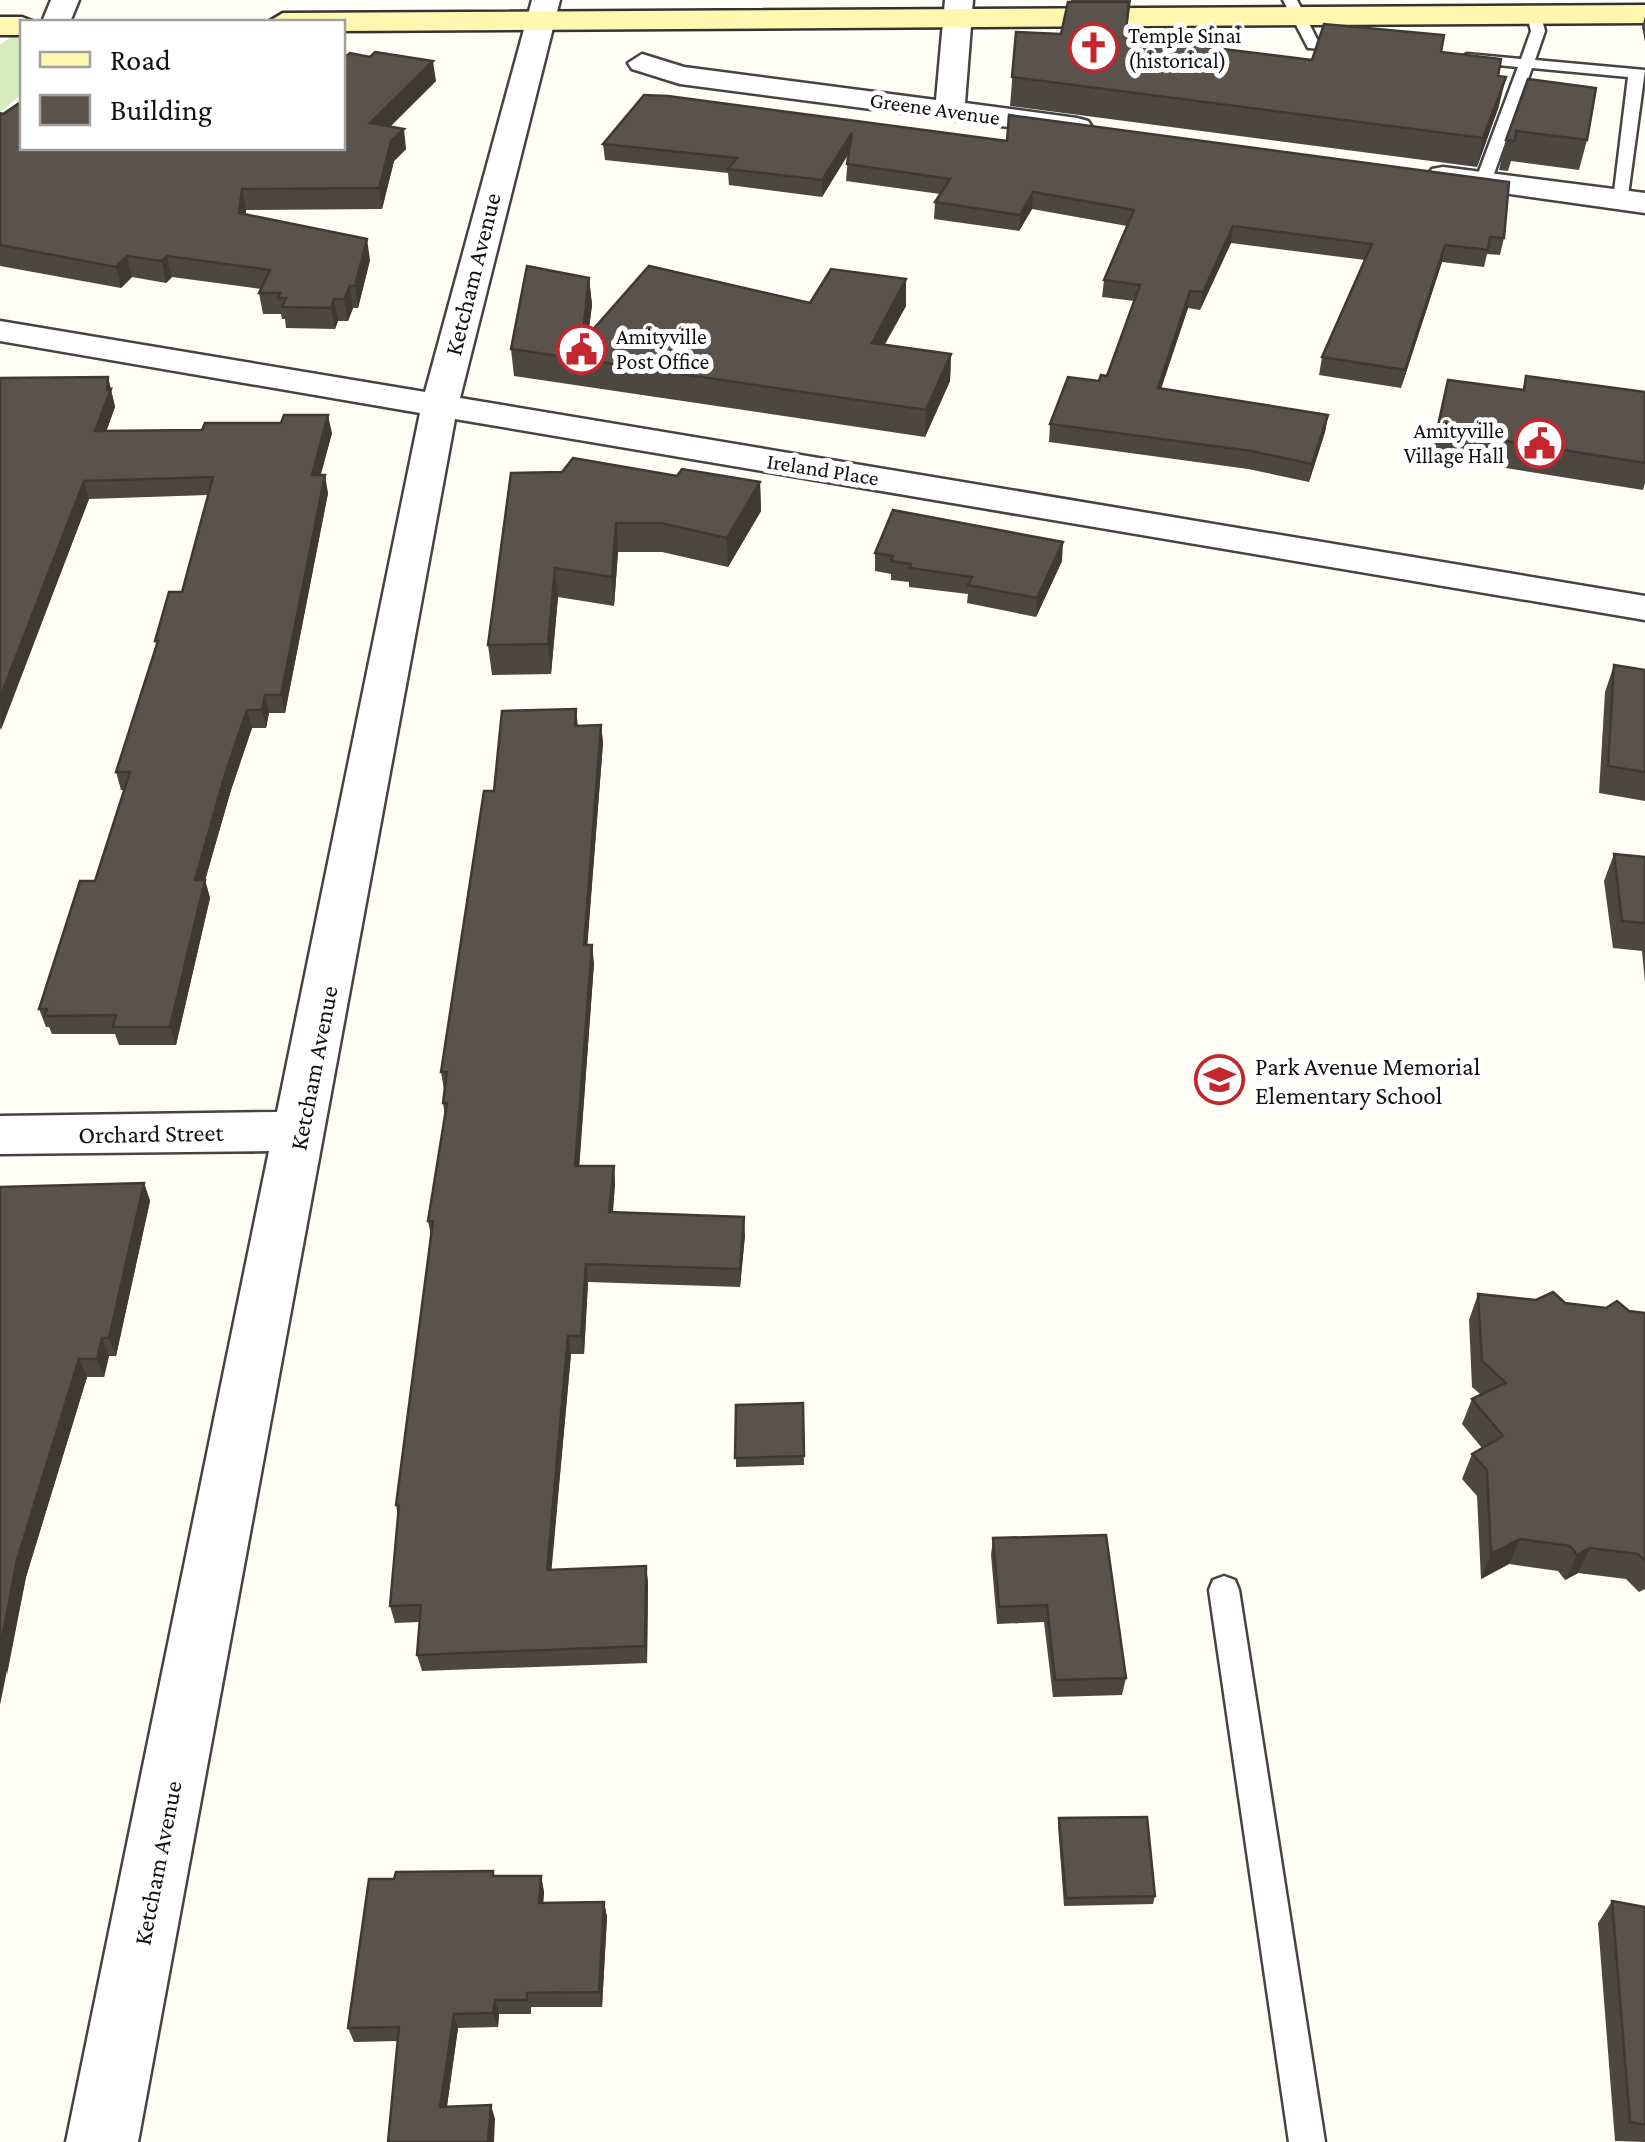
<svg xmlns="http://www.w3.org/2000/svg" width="1645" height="2142" viewBox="0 0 1645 2142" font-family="'Crimson Pro',serif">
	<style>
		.green { fill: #d5ebbd }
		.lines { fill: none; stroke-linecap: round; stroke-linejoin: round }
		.lane-casing { stroke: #444; stroke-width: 5 }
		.street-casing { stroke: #444; stroke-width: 5 }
		.secondary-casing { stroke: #333; stroke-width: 5 }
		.lane { fill: #fff; fill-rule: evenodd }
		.street { fill: #fff; fill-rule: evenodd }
		.secondary { fill: #fff6b0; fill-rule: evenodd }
		.wall { fill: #4d4742 }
		.shaded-wall { fill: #3f3936 }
		.building { fill: #5a524d; stroke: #3f3936; stroke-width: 2.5 }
		.labels { text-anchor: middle; stroke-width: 10; stroke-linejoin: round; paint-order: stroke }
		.far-poi-label { font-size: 22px; fill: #111; stroke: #fff; text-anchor: start }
		.far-street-label { font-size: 22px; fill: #111; stroke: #fff }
		.street-label { font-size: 25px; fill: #111; stroke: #fff }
		.poi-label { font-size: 25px; fill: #111; stroke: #fff; text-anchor: start }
	</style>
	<rect width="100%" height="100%" fill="#fffdf5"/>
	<polygon class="green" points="12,36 22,36 22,94 0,112 0,45"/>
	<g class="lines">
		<defs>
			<g id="lane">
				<polygon points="1283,0 1297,0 1318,41 1352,45 1352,51 1308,48"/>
				<polygon points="1533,8 1540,12 1545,31 1535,60 1645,70 1627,203 1613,200 1628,77 1532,68 1491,182 1483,187 1475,182 1518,67 1467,62 1460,58 1467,54 1521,59 1531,31 1526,12"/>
				<polygon points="1224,1576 1235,1580 1239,1590 1325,2142 1289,2142 1209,1590 1213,1580"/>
			</g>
			<g id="street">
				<polygon points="51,0 79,0 70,22 42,22"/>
				<polygon points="532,0 560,0 460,398 1645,596 1645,620 455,419 138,2142 66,2142 269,1151 0,1154 0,1116 277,1112 420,413 0,341 0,321 425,392"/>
				<polygon points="945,0 973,0 965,103 1077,118 1088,121 1092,127 1088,133 1077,136 680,84 632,69 628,63 642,54 684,67 936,100"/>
				<polygon points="1443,167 1645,193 1645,213 1432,183 1427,176 1432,169"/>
			</g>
			<g id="secondary">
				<polygon points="1645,5 1645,23 342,31 342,22 268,22 283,13"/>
				<polygon points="0,17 22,17 35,22 22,22 22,35 0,35"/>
			</g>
		</defs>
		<use href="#lane" class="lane-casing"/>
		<use href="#street" class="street-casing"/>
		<use href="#secondary" class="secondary-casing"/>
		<use href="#lane" class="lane"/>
		<use href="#street" class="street"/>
		<use href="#secondary" class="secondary"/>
	</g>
	<g class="wall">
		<polygon points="1071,0 1131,0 1126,37 1312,60 1441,52 1498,76 1499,106 1477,167 1010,106 1016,32 1061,34"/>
		<polygon points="1645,16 1645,42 1642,27"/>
		<polygon points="1528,79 1587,140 1579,170 1511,161 1508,171 1499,170 1506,140"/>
		<polygon points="436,81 390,126 406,149 394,161 382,209 246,210 245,215 370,260 358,308 353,308 348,321 338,321 335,329 286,328 285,319 282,319 281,314 263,314 259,293 261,289 172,277 166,283 132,277 121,288 0,266 0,113 22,148"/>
		<polygon points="644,95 1504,238 1500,255 1487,254 1484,267 1442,262 1401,388 1319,375 1322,357 1365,260 1231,243 1200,310 1188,308 1161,389 1328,415 1325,432 1309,482 1248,469 1049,442 1050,424 1099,381 1107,376 1134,301 1102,297 1104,280 1127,226 1032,209 1019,231 934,219 935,202 940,194 846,181 848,155 822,197 729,185 728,173 605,160 603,144"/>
		<polygon points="589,278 592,305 588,334 810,303 906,306 885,344 951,354 950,381 925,437 514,376 511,349"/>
		<polygon points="1526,376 1645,463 1645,483 1643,490 1431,456 1448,380 1523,389"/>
		<polygon points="108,377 115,407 106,431 332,433 320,475 328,493 285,713 269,713 266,728 252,728 231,790 205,880 210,898 176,1045 119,1045 115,1034 52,1034 49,1027 46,1027 39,1009 95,881 124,790 121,790 116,772 157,647 155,641 182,592 208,495 89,499 0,730 0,378"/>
		<polygon points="511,473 677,476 760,482 761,511 728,567 662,552 618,552 614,606 558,597 551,674 492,675 488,645"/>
		<polygon points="875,553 1062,561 1036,617 967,603 968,594 909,587 909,582 891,580 891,574 875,571"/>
		<polygon points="1614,665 1645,670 1645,801 1599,793 1605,692"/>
		<polygon points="576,709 578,726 601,725 603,743 587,945 594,963 579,1166 614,1166 615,1184 613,1212 745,1235 740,1287 588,1282 584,1354 571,1354 551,1570 646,1566 648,1583 647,1663 422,1671 417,1655 420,1622 395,1623 390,1606 398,1516 396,1505 431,1236 428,1221 445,1116 443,1103 444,1090 441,1072 494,791"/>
		<polygon points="1614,854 1645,857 1645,982 1642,951 1613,948 1604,881"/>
		<polygon points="144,1183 150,1201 116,1356 109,1356 104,1377 87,1377 26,1577 7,1675 0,1187"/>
		<polygon points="1478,1294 1645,1313 1645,1589 1639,1592 1626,1579 1578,1573 1565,1580 1558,1571 1509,1564 1481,1579 1477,1496 1462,1479 1472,1454 1482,1448 1462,1424 1472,1399 1480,1394 1472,1387 1469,1320"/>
		<polygon points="803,1403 804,1465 736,1467 736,1405"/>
		<polygon points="993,1538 1126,1678 1122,1695 1053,1697 1044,1622 997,1624 991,1555"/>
		<polygon points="1059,1818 1155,1896 1153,1904 1064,1906 1058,1826"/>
		<polygon points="493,1871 494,1876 541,1876 544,1892 543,1903 604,1902 607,1917 602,2007 531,2007 531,2014 499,2014 498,2027 458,2028 447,2106 495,2119 388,2142 398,2041 354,2042 348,2028 394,1879"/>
		<polygon points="1612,1901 1645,1907 1645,2142 1615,2141 1598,1923"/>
	</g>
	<g class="shaded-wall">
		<polygon points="433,61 436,81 373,144 370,123"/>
		<polygon points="1506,77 1499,106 1477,167 1483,138"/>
		<polygon points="404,129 406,149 394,161 382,209 379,188 391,141"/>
		<polygon points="852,133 851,149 822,197 822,180"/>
		<polygon points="242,189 246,210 243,234 239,213"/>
		<polygon points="1033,192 1032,209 1019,231 1020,215"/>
		<polygon points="1233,226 1231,243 1200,310 1203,292"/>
		<polygon points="367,239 370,260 358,308 355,286"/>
		<polygon points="1445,245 1442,262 1401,388 1405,370"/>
		<polygon points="127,256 132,277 121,288 116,267"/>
		<polygon points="167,256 172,277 166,283 162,261"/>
		<polygon points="589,278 592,305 585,360 582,342"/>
		<polygon points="906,279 906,306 871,369 872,343"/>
		<polygon points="350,286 353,308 348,321 344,299"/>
		<polygon points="1190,291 1188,308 1155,406 1158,388"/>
		<polygon points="334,299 338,321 335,329 331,308"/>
		<polygon points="951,354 950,381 925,437 926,410"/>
		<polygon points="108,377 115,407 100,449 95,431 107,390"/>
		<polygon points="328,415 332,433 316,493 312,475"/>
		<polygon points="1328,415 1325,432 1309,482 1312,464"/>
		<polygon points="325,475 328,493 285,713 281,695"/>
		<polygon points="84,481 89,499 1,730 0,698"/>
		<polygon points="760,482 761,511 728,567 727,538"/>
		<polygon points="616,523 618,552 614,606 612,577"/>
		<polygon points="1063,542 1062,561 1036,617 1037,598"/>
		<polygon points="555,568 558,597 551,674 548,644"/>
		<polygon points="265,695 269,713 266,728 262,710"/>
		<polygon points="247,710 252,728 231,790 200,898 195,880 226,771"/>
		<polygon points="601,725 603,743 586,963 584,945"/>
		<polygon points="205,880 210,898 176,1045 170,1027"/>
		<polygon points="592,945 594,963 578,1184 575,1166"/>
		<polygon points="614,1166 615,1184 611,1230 609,1212"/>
		<polygon points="144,1183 150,1201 116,1356 109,1338"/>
		<polygon points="744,1217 745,1235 740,1287 740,1269"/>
		<polygon points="586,1264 588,1282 584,1354 581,1336"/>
		<polygon points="568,1336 571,1354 550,1587 547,1570"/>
		<polygon points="102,1338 109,1356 104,1377 97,1359"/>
		<polygon points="79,1359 87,1377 26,1577 0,1705 0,1649 17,1560"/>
		<polygon points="1520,1539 1509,1564 1481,1579 1491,1554"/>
		<polygon points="1590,1548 1578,1573 1565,1580 1577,1555"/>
		<polygon points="646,1566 648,1583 647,1663 645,1646"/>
		<polygon points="541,1876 544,1892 542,1918 539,1903"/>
		<polygon points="604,1902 607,1917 602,2007 599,1992"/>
		<polygon points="495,2000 499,2014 498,2027 493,2013"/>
		<polygon points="454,2014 458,2028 445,2120 440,2107"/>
		<polygon points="491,2105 495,2119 494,2142 488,2142"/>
	</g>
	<g class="building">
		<polygon points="1068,2 1129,2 1125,37 1312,60 1324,24 1444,35 1441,52 1501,59 1498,76 1506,77 1483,138 1012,77 1016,32 1061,34"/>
		<polygon points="375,52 433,61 370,123 404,129 391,141 379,188 242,189 239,213 367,239 355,286 350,286 344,299 334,299 331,308 282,307 286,298 278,298 280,293 259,293 270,270 167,256 162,261 127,256 116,267 0,245 0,113 3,114 22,101 22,148 342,148 342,59 350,53 370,57"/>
		<polygon points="1528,79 1596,88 1587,140 1516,131 1515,141 1506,140"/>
		<polygon points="644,95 668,96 1007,141 1009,115 1509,182 1504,238 1490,237 1488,250 1445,245 1405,370 1322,357 1372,244 1233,226 1203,292 1190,291 1158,388 1328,415 1312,464 1251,451 1050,424 1068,377 1099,381 1101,375 1107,376 1140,285 1104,280 1134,210 1033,192 1020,215 935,202 950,179 847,164 852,133 822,180 728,169 737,158 603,144"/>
		<polygon points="527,266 589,278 582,342 649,266 810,303 831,269 906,279 872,343 951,354 926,410 511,349"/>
		<polygon points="1526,376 1645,392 1645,463 1437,430 1448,380 1524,390"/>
		<polygon points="108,377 107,390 111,389 95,431 202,430 205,423 281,423 284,415 328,415 312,475 325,475 281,695 265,695 262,710 247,710 226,771 195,880 205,880 170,1027 113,1027 116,1015 45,1016 47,1009 39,1009 80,881 95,881 130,772 116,772 158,641 155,641 169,592 182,592 213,477 84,481 0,698 0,378"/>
		<polygon points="573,458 677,476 682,469 760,482 727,538 661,523 616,523 612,577 555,568 548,644 488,645 511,473 562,472"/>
		<polygon points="893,510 1063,542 1037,598 968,585 972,577 910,568 911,564 891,561 893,556 875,553"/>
		<polygon points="1614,665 1645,670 1645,772 1608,766"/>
		<polygon points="576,709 575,726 601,725 584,945 592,945 575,1166 614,1166 609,1212 744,1217 740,1269 586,1264 581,1336 568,1336 547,1570 646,1566 645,1646 417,1655 421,1605 390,1606 399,1505 396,1505 433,1221 428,1221 447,1103 443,1103 447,1072 441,1072 484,791 494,791 502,711"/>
		<polygon points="1614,854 1645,857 1645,923 1622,921"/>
		<polygon points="144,1183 109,1338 102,1338 97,1359 79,1359 17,1560 0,1649 0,1187"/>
		<polygon points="1553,1292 1565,1303 1606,1308 1617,1301 1629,1311 1645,1313 1645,1561 1638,1554 1590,1548 1577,1555 1570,1546 1520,1539 1491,1554 1487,1470 1472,1454 1503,1436 1472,1399 1506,1383 1482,1361 1478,1294 1536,1300"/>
		<polygon points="803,1403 804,1456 735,1458 736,1405"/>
		<polygon points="1106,1535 1126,1678 1055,1680 1047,1605 999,1607 993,1538"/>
		<polygon points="1147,1817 1155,1896 1066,1898 1059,1818"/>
		<polygon points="493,1871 493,1876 541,1876 539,1903 604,1902 599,1992 527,1993 527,2000 495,2000 493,2013 454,2014 440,2107 491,2105 488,2142 388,2142 399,2027 348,2028 369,1879 394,1879 396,1872"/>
		<polygon points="1612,1901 1645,1907 1645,2125 1630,2122"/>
	</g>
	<defs>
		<symbol id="church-ring" viewBox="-11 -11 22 22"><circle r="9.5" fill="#fff" stroke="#c4262e" stroke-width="1.5"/><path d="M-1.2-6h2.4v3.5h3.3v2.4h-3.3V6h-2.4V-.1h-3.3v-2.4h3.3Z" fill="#c4262e"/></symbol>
		<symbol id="civic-ring" viewBox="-11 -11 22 22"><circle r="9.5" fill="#fff" stroke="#c4262e" stroke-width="1.5"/><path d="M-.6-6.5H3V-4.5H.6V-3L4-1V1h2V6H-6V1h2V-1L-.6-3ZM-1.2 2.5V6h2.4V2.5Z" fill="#c4262e"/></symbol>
		<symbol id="school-ring" viewBox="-11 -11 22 22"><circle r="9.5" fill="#fff" stroke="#c4262e" stroke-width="1.5"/><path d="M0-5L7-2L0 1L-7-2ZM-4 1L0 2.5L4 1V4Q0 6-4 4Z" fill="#c4262e"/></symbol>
	</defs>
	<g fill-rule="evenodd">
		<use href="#church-ring" x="1066" y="20" width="55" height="55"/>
		<use href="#civic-ring" x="554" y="322" width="55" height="55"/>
		<use href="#civic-ring" x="1512" y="416" width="55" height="55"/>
		<use href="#school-ring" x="1192" y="1052" width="55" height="55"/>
	</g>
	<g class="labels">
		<g class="far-poi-label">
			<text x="1128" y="43">Temple Sinai<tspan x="1128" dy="25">(historical)</tspan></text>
			<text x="616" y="344">Amityville<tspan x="616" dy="25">Post Office</tspan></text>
			<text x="1504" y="438" text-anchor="end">Amityville<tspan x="1504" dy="25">Village Hall</tspan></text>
		</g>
		<g class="far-street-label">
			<text transform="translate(935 108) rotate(8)" y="8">Greene Avenue</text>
			<text transform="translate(823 469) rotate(9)" y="8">Ireland Place</text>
		</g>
		<g class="street-label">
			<text transform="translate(472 274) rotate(-76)" y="9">Ketcham Avenue</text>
			<text transform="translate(313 1068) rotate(-79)" y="9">Ketcham Avenue</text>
			<text transform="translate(151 1133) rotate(-1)" y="9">Orchard Street</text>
			<text transform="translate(157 1863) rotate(-79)" y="9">Ketcham Avenue</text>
		</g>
		<g class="poi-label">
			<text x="1255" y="1075">Park Avenue Memorial<tspan x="1255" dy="29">Elementary School</tspan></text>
		</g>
	</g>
	<rect x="20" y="20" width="325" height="130" fill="#ffffff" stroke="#a0a0a0" stroke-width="2.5"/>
	<rect x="40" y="52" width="50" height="15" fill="#fff6b0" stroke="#a0a0a0" stroke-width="2.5"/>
	<text x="110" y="70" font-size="30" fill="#111111">Road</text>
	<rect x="40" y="95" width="50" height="30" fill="#5a524d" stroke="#a0a0a0" stroke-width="2.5"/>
	<text x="110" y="120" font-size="30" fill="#111111">Building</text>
</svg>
